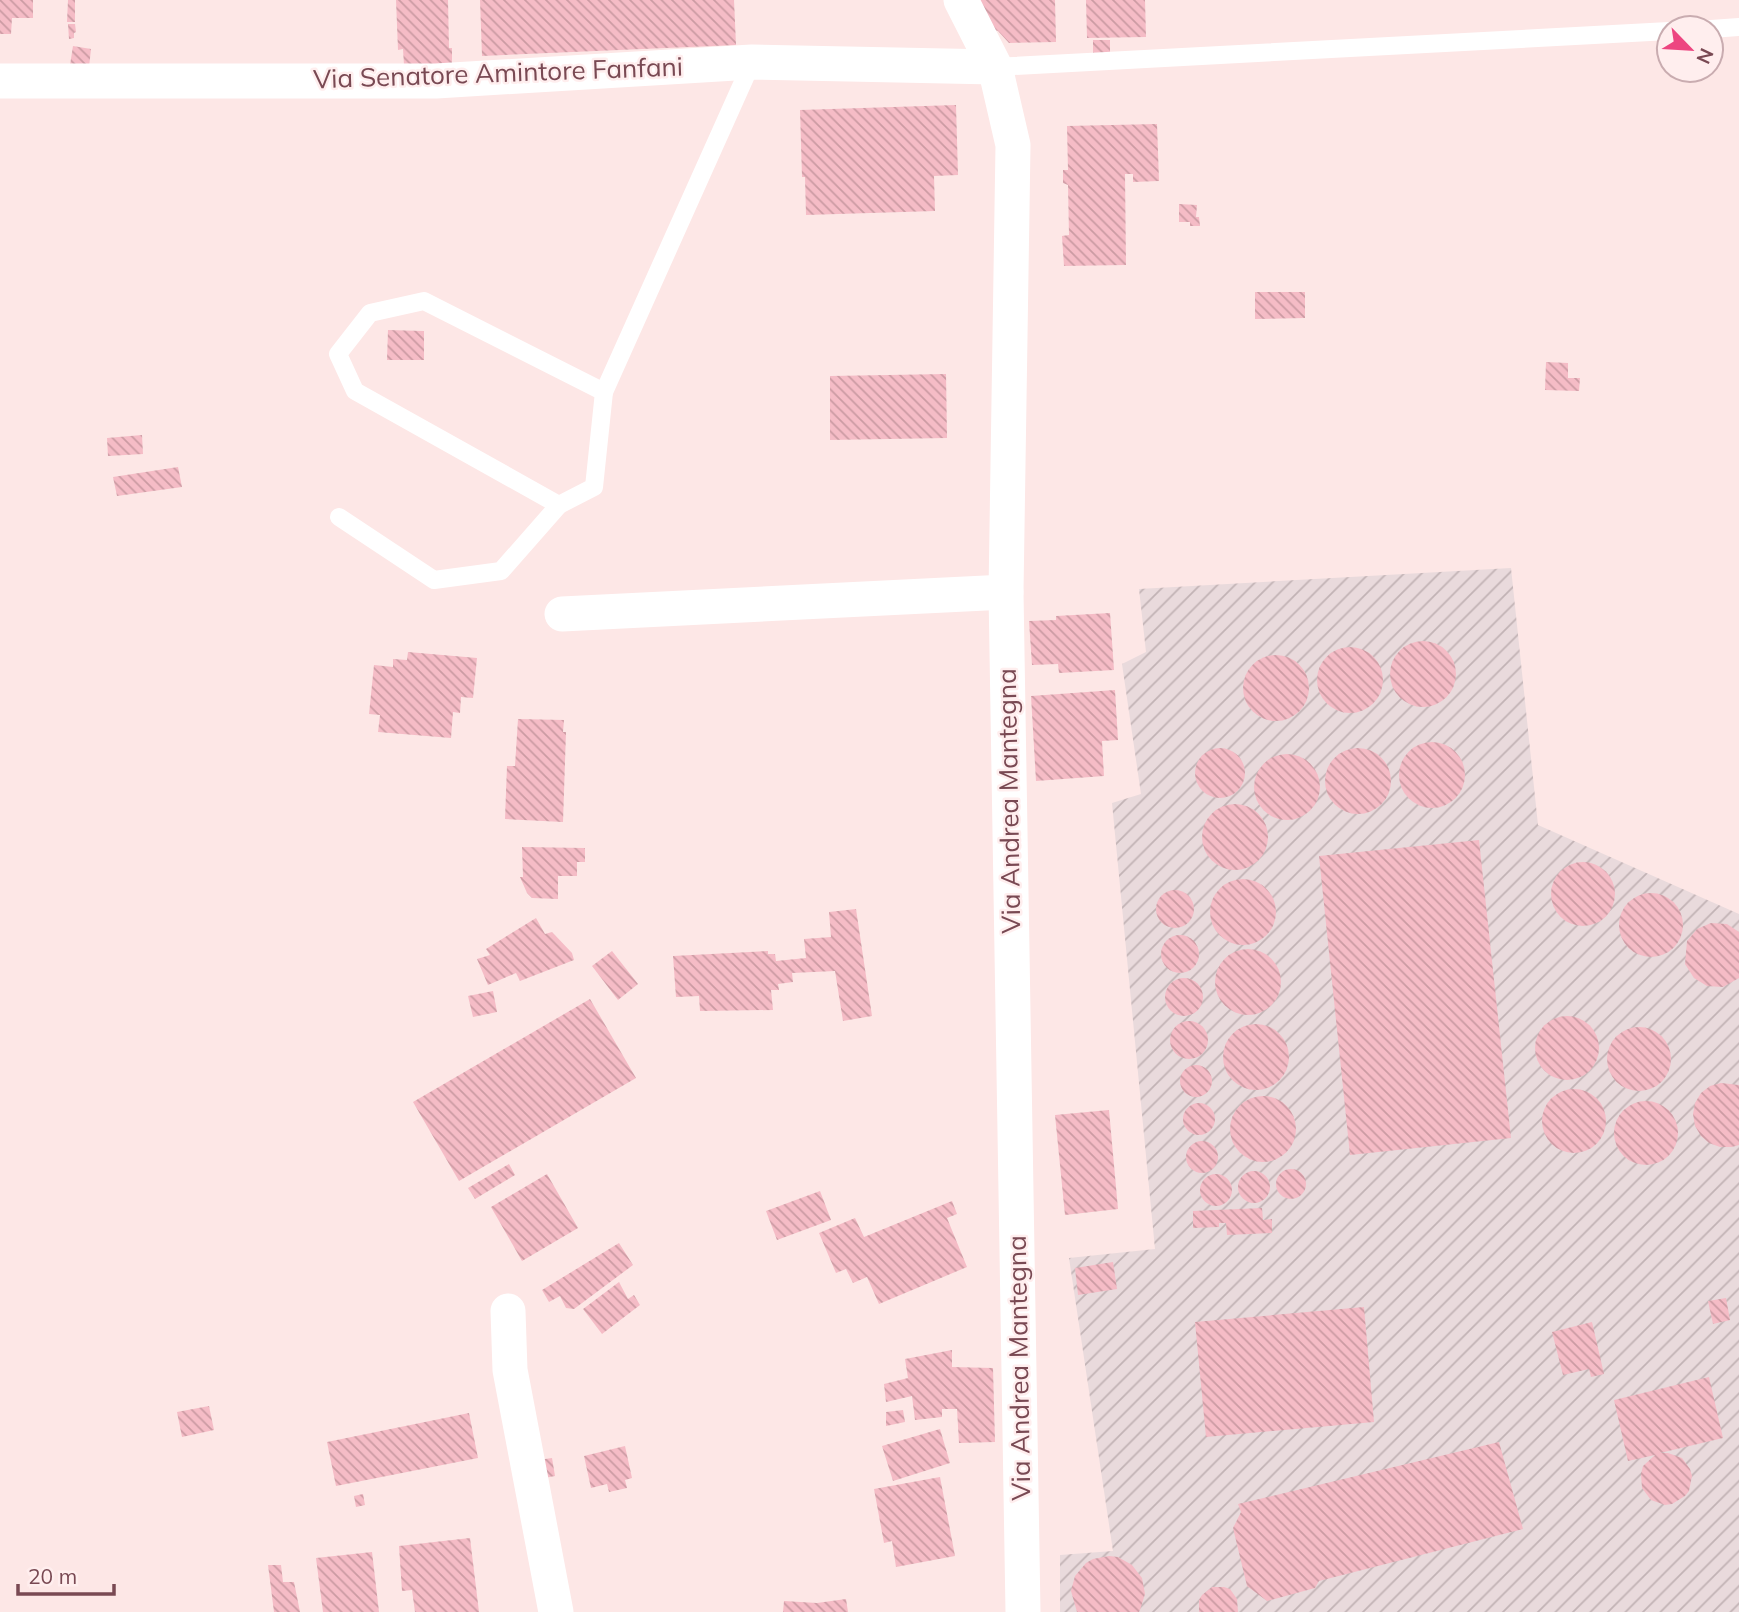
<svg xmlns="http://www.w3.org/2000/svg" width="1739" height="1612" viewBox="0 0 1739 1612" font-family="Mulish,sans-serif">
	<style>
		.industrial { fill: url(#industrial-furrows) }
		.building { fill: url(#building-back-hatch) }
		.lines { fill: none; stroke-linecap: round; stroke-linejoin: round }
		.service { stroke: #fff; stroke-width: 18 }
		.minor { stroke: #fff; stroke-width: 35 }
		.labels { text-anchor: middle; stroke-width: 5; stroke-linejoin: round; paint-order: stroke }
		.street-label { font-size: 26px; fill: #794953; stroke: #fee }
	</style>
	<defs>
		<pattern id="industrial-furrows" width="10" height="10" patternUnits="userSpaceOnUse" patternTransform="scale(1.75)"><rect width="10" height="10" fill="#e9dadc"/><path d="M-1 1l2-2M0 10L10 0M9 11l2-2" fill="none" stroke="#c2b3b5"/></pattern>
		<pattern id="building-back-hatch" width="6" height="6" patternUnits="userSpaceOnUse" patternTransform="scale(1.75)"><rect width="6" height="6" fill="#f5bcc6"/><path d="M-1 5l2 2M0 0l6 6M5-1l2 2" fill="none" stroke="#cb9ba3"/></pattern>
	</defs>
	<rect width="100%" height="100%" fill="#fde7e6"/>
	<polygon class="industrial" points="1511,568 1538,825 1739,914 1739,1612 1060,1612 1060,1555 1113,1551 1069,1258 1155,1249 1112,803 1141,794 1122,664 1146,652 1139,589"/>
	<g class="building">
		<polygon points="0,0 33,0 33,18 12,18 11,34 0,34"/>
		<polygon points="68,0 75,0 75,22 67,22"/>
		<polygon points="396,0 448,0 449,48 452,48 452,68 404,65 403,49 398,50"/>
		<polygon points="480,0 734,0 736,45 482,56"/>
		<polygon points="970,0 1055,0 1056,42 1009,43 998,31 985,27"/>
		<polygon points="1086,0 1145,0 1146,37 1087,38"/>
		<polygon points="68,24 75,24 76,32 74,33 74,38 69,39"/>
		<rect x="1093" y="40" width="17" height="16"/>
		<polygon points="73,46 91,49 89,67 70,65"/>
		<polygon points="956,105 958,175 934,176 935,211 806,215 805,177 802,177 800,110"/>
		<polygon points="1157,124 1159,181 1133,182 1133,174 1125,174 1126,265 1064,266 1062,236 1069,235 1068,185 1063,183 1063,170 1068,170 1067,126"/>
		<polygon points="1179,204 1197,205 1196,217 1199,217 1200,226 1190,226 1190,222 1179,222"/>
		<polygon points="1255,292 1305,292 1305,318 1255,319"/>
		<polygon points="388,330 424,331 424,360 387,360"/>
		<polygon points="1546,362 1568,363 1568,378 1580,378 1579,391 1545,390"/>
		<polygon points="946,374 947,438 830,440 830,376"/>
		<polygon points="142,435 143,454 108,456 107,438"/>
		<polygon points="178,467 182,487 117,496 113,477"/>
		<polygon points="1110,613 1114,670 1059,673 1058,664 1032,665 1029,621 1056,620 1056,616"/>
		<circle cx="1423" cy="674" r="33"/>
		<circle cx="1350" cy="680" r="33"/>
		<polygon points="408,652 477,658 473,698 461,697 460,713 453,712 451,738 378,732 380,715 369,714 374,665 393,667 393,659 407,660"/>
		<circle cx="1276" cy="688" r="33"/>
		<polygon points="1115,690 1118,740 1102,741 1104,776 1036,781 1031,696"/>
		<polygon points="518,719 564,720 563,732 566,732 563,822 505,819 507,766 515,766"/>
		<circle cx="1432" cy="775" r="33"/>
		<circle cx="1220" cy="773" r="25"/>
		<circle cx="1358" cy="781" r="33"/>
		<circle cx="1287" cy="787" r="33"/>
		<circle cx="1235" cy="837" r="33"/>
		<polygon points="1479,840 1511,1138 1350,1155 1319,856"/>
		<polygon points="522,847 585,848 585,862 577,862 577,876 558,876 558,899 532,898 527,893 520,877 523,877"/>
		<circle cx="1583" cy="894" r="32"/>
		<circle cx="1243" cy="912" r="33"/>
		<circle cx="1175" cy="909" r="19"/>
		<circle cx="1651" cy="925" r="32"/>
		<polygon points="856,909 872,1016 843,1021 835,971 792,973 793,982 778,984 779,990 771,990 773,1010 700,1011 699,996 676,997 673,956 768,951 768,954 775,954 776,961 806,958 804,939 831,937 829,912"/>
		<polygon points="536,918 545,934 552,932 572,953 574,960 520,981 516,973 488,985 477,959 490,955 486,949"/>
		<polygon points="1711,923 1727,924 1739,932 1739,978 1723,987 1707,986 1694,978 1685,964 1687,941 1697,929"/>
		<circle cx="1180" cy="954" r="19"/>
		<circle cx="1248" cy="982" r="33"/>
		<polygon points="612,951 638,984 618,1000 592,966"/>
		<circle cx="1184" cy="997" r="19"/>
		<polygon points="493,991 497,1012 473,1017 468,996"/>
		<polygon points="590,999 636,1078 459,1181 413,1102"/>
		<circle cx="1567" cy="1048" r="32"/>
		<circle cx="1189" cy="1040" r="19"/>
		<circle cx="1256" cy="1057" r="33"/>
		<circle cx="1639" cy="1059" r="32"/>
		<circle cx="1196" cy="1081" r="16"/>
		<polygon points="1721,1083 1739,1085 1739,1145 1732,1147 1720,1147 1709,1143 1701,1136 1695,1126 1693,1114 1695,1103 1701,1093 1710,1086"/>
		<circle cx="1574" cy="1121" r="32"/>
		<circle cx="1263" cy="1129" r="33"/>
		<circle cx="1646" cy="1133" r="32"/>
		<circle cx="1199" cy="1119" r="16"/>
		<polygon points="1109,1110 1118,1209 1065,1215 1055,1115"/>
		<circle cx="1202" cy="1157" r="16"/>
		<polygon points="509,1164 515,1175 475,1199 468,1188"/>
		<circle cx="1291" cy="1184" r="15"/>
		<circle cx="1254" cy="1187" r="16"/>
		<polygon points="547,1174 578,1228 522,1261 491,1207"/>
		<circle cx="1216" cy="1190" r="16"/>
		<polygon points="820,1191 831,1220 777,1240 766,1211"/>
		<polygon points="952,1201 957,1214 947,1218 967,1267 879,1304 867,1277 853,1283 846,1269 836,1273 819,1233 855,1218 864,1237"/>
		<polygon points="1262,1208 1263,1220 1272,1219 1272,1233 1227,1235 1226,1223 1219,1223 1219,1227 1193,1228 1193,1211"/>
		<polygon points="619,1243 633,1265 574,1309 566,1308 560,1296 549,1302 542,1290"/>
		<polygon points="1113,1262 1117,1289 1078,1295 1075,1268"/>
		<polygon points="619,1282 628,1299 634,1295 640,1305 602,1334 583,1309"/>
		<polygon points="1726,1298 1730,1320 1713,1324 1708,1301"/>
		<polygon points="1364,1307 1374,1422 1206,1437 1195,1322"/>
		<polygon points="1592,1322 1604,1374 1591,1377 1589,1369 1563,1375 1552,1332"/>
		<polygon points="952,1350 952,1367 993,1368 995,1442 959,1443 957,1409 942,1409 942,1417 915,1420 912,1396 886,1402 884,1384 908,1378 905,1359"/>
		<polygon points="1709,1377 1723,1438 1660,1453 1668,1453 1682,1458 1690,1469 1692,1476 1689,1491 1685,1496 1672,1504 1665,1505 1651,1500 1642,1488 1641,1474 1643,1466 1655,1455 1628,1461 1614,1400"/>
		<polygon points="209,1406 214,1430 182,1437 177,1412"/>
		<polygon points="903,1410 905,1422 886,1426 886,1412"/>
		<polygon points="469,1413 478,1458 336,1486 327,1442"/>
		<polygon points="940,1429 950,1463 893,1481 882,1446"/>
		<polygon points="1499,1442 1523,1529 1319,1581 1315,1588 1267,1601 1247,1586 1233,1528 1241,1512 1238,1504"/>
		<polygon points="625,1446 632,1478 625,1480 627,1488 609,1492 607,1484 591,1488 584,1456"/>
		<polygon points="552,1458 555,1476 534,1480 531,1461"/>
		<polygon points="940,1477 955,1556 896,1567 892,1541 884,1543 874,1489"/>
		<polygon points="363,1494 365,1505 356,1507 354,1496"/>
		<polygon points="470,1538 479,1612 415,1612 412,1590 402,1591 399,1546"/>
		<polygon points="372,1552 379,1612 323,1612 316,1558"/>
		<polygon points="1109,1556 1118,1557 1132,1565 1142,1578 1145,1594 1140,1610 1139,1612 1077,1612 1071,1591 1075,1576 1086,1563 1093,1559"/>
		<polygon points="268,1565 281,1565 283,1582 294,1582 300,1612 274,1612"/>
		<polygon points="1212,1587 1224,1587 1230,1589 1237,1599 1238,1612 1199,1612 1199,1600 1202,1595"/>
		<polygon points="846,1599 848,1612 783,1612 784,1601 817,1603"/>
	</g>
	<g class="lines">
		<g class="service">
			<polyline points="1711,29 1739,27"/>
			<polyline points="995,67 1669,31"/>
			<polyline points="559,505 355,391 338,354 370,313 424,301 604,392 752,62"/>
			<polyline points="339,517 434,580 501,571 559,505 594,487 604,392"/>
		</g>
		<g class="minor">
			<polyline points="961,0 995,67 1013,145 1006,592 1023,1612"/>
			<polyline points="0,81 436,81 752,62 995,67"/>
			<polyline points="562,614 1006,592"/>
			<polyline points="508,1311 510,1370 556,1612"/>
		</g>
	</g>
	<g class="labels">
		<g class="street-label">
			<text transform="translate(498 73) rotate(-2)" y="9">Via Senatore Amintore Fanfani</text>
			<text transform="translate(1009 801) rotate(-91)" y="9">Via Andrea Mantegna</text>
			<text transform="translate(1019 1368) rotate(-91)" y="9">Via Andrea Mantegna</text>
		</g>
	</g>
	<g transform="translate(1690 49) rotate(115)"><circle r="33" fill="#ffeeee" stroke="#c9acb0" stroke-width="2"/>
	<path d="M0-5L12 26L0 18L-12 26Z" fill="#ed4580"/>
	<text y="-10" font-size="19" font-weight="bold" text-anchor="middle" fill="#794953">N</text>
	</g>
	<path d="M18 1584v10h96v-10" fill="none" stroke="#794953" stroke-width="3.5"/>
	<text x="28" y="1584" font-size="21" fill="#794953" stroke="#ffeeee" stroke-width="5" paint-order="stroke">20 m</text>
</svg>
